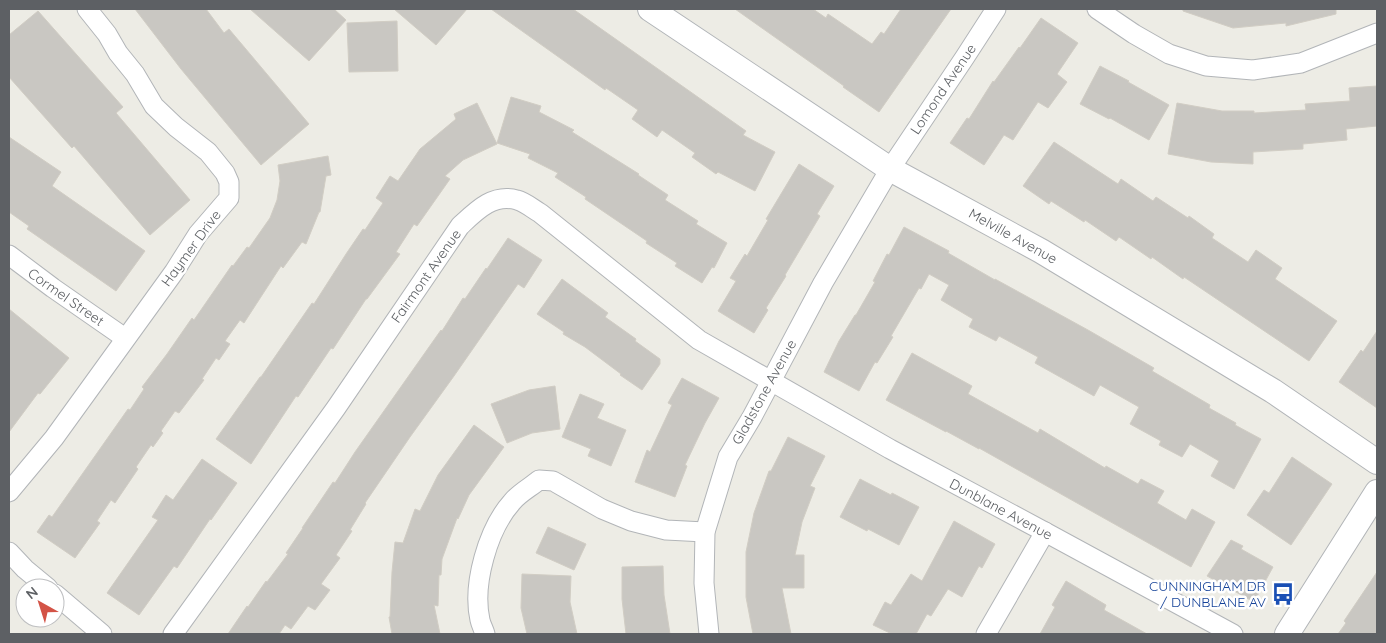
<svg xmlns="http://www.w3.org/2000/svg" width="1386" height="643" viewBox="0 0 1386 643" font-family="Quicksand,sans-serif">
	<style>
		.building { fill: #c9c7c2; stroke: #d1cdc4 }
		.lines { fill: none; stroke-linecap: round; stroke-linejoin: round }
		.minor-casing { stroke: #b2b5b8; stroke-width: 21 }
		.tertiary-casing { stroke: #b2b5b8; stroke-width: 26 }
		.minor { stroke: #fff; stroke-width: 19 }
		.tertiary { stroke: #fff; stroke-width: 24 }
		.labels { text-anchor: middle; stroke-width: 5; stroke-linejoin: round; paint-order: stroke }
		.street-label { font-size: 14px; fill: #5d6064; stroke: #fff }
		.transit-label { font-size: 14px; fill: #164399; stroke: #fff; text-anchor: end }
	</style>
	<rect width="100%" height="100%" fill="#edece5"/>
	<g class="building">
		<polygon points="135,9 206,9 224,33 229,29 309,124 261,165 181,69"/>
		<polygon points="250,9 334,9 346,20 309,61"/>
		<polygon points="394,9 467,9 436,45"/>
		<polygon points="491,9 573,9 746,131 743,135 775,152 755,191 718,172 716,174 692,157 695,153 662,130 657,137 632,119 638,110 606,88 605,90"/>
		<polygon points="735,9 813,9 826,18 828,14 872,44 881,32 884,34 901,9 951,9 879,112 843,87 844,86"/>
		<polygon points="1183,9 1336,9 1336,14 1286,26 1286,23 1233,28 1183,11"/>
		<polygon points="38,11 123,107 116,113 190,200 150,235 74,146 72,148 9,77 9,35"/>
		<polygon points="1041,18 1078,43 1057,74 1067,82 1048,108 1038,102 1013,140 1004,135 984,165 950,143 967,118 969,119 993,81 994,82 1019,47 1020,48"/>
		<polygon points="397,21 398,71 349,72 347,23"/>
		<polygon points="1100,66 1129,81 1128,82 1169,105 1149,140 1110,118 1109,119 1080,104"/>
		<polygon points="1377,86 1377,126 1346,129 1347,140 1303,144 1303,149 1253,152 1253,164 1211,162 1168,154 1177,103 1222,111 1254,111 1254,113 1306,110 1305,104 1350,101 1349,88"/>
		<polygon points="511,97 541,106 539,112 574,130 572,132 639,174 638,175 668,195 665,200 698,221 696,224 727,243 714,268 712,267 702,283 675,266 677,263 646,243 647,241 585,199 586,197 555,177 558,173 528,158 530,154 497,143"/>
		<polygon points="477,103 497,144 463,160 445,176 450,179 417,226 414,224 396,252 400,254 367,299 366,299 333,349 331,348 298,397 296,396 251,464 216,439 260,377 261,377 312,303 314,304 346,254 363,229 365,230 383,203 376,198 390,176 398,181 420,149 456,119 454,114"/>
		<polygon points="9,137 61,172 52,186 145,251 116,291 27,229 29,226 9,212"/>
		<polygon points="1054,142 1118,184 1121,179 1153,201 1156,197 1188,218 1189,216 1214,234 1212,238 1248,262 1256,250 1282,268 1275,279 1337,321 1309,361 1184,277 1183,279 1152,257 1151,259 1119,237 1116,241 1085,220 1084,222 1051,201 1049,204 1023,186"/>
		<polygon points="328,156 331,175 326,176 320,212 319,212 306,244 302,242 283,268 281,266 244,323 240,320 225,341 230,344 219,360 216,358 202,379 204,380 179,413 175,411 161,431 163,433 153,447 151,445 136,467 138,469 115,503 111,500 97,521 100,523 75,558 37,532 49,515 52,517 128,409 130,410 144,389 142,387 167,354 192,318 194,320 232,265 233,266 247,247 249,248 270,218 277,200 280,181 278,165"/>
		<polygon points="799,164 834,186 817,214 820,216 785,275 786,276 766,308 768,310 754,333 718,311 736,281 730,278 745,254 747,256 768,220 766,219"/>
		<polygon points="904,227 949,251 948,253 995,280 995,279 1088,330 1154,368 1152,371 1210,405 1209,408 1236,423 1235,425 1261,439 1234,489 1211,476 1219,461 1190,444 1182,457 1159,445 1161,441 1130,424 1139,407 1100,385 1094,396 1035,363 1038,357 999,336 996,341 969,327 973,319 941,300 949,285 929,274 921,289 919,288 891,336 893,337 877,363 875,362 859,391 824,372 839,341 855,315 856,315 875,282 873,281 887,254 889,255"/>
		<polygon points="508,238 542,260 524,288 518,284 454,376 410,437 365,503 366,504 350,530 352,531 336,555 340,558 321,584 330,590 315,610 308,606 291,629 285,625 279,634 228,634 247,606 248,607 266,581 267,582 288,554 286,553 303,528 302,528 333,482 335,483 355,452 441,330 442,331 463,298 465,299 486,268 487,269"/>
		<polygon points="562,279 608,313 605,317 636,339 635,341 660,359 660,364 642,390 620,375 621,374 585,347 563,334 564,332 537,314"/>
		<polygon points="9,309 69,358 40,394 38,393 9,432"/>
		<polygon points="1377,331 1377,408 1339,382 1361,350 1363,352"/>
		<polygon points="912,353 972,386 968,394 1038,433 1040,429 1105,468 1106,466 1138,484 1141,479 1164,491 1157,503 1186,520 1192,509 1215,522 1191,567 979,448 979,449 946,431 946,432 886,400"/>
		<polygon points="682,378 719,398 705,423 685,465 687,466 675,497 635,482 647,450 650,452 672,405 668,403"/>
		<polygon points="555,386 560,429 532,433 507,443 491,404 529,390"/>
		<polygon points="580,394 604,404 597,418 626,430 611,466 588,456 591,449 562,437"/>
		<polygon points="474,425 504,447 469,495 458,519 457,518 442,559 441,575 439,575 438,606 434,605 440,634 392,634 389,617 390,617 392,572 395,542 403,543 415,509 420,511 438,475"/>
		<polygon points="788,437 825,456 810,486 815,488 802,522 795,555 804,555 804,588 782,588 791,634 753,634 746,597 746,552 754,513 769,471 771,471"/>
		<polygon points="1292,457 1332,484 1291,545 1247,515 1264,490 1269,493"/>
		<polygon points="202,459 237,483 211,520 210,519 177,568 174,566 139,615 107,593 158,520 152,517 166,495 173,500"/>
		<polygon points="860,479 891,495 892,493 919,507 899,545 868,529 867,531 840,517"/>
		<polygon points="954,521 995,544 982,568 979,566 962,597 948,589 931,616 927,614 916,634 892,634 873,625 885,602 891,605 911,574 922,581"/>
		<polygon points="548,527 586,544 574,570 536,553"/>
		<polygon points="1231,540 1243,546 1241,549 1273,567 1254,602 1207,576"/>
		<polygon points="663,566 664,595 670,634 626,634 622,599 622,567"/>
		<polygon points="1377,572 1377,634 1338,634 1346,623 1344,621"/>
		<polygon points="522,574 571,576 570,602 577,634 527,634 521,608"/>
		<polygon points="1066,581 1106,605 1104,610 1147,634 1040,634 1055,607 1052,605"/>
	</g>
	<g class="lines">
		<defs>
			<g id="minor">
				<polyline points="1097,9 1134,34 1169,54 1206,66 1253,70 1301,63 1377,33"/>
				<polyline points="9,255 53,288 125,338"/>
				<polyline points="9,492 54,438 174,272 198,234 229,198 229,182 225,173 208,152 176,127 154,106 135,74 118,53 107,34 87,9"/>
				<polyline points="9,552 25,569 48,588"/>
				<polyline points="55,594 102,634"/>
				<path d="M173,634L336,408L460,226C476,211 493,193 517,200C525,202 533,209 540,213L699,340L890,449L1045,532L1233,634"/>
				<path d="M485,634C484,630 481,625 480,620C472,584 488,529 512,502C519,493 531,487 539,480L553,481L602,509L631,521L666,530L705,532"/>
				<polyline points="709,634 704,583 705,532 728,457 752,417 823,283 890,169 965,57 996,9"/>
				<polyline points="986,634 1045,532"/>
			</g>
			<g id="tertiary">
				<polyline points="650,9 890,169 1041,251 1273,391 1377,462"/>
				<polyline points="1287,634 1377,492"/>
			</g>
		</defs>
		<use href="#minor" class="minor-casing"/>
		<use href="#tertiary" class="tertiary-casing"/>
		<use href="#minor" class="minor"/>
		<use href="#tertiary" class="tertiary"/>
	</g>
	<defs>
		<symbol id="bus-bare" viewBox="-9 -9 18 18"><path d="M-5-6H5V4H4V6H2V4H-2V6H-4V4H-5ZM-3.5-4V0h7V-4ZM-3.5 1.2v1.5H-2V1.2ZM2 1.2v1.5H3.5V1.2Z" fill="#1a4fb4" stroke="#fff" stroke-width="2.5" paint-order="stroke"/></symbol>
	</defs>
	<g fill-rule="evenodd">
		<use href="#bus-bare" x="1267" y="578" width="32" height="32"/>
	</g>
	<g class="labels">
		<g class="street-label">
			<text transform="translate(943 89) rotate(-56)" y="5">Lomond Avenue</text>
			<text transform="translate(1013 236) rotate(29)" y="5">Melville Avenue</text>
			<text transform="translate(191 248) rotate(-54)" y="5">Haymer Drive</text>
			<text transform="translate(426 276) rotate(-55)" y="5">Fairmont Avenue</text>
			<text transform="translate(66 297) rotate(35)" y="5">Cormel Street</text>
			<text transform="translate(764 392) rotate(-61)" y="5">Gladstone Avenue</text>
			<text transform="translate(1001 509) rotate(28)" y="5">Dunblane Avenue</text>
		</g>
		<g class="transit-label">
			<text x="1266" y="591">CUNNINGHAM DR<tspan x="1266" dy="16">/ DUNBLANE AV</tspan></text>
		</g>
	</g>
	<rect width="1386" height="643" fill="none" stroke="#5d6064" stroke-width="20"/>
	<g transform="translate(40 603) rotate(321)"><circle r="24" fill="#ffffff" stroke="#bebfc1"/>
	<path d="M0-4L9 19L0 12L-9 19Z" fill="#d35346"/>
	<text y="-8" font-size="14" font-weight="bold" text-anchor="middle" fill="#5d6064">N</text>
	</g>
</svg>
